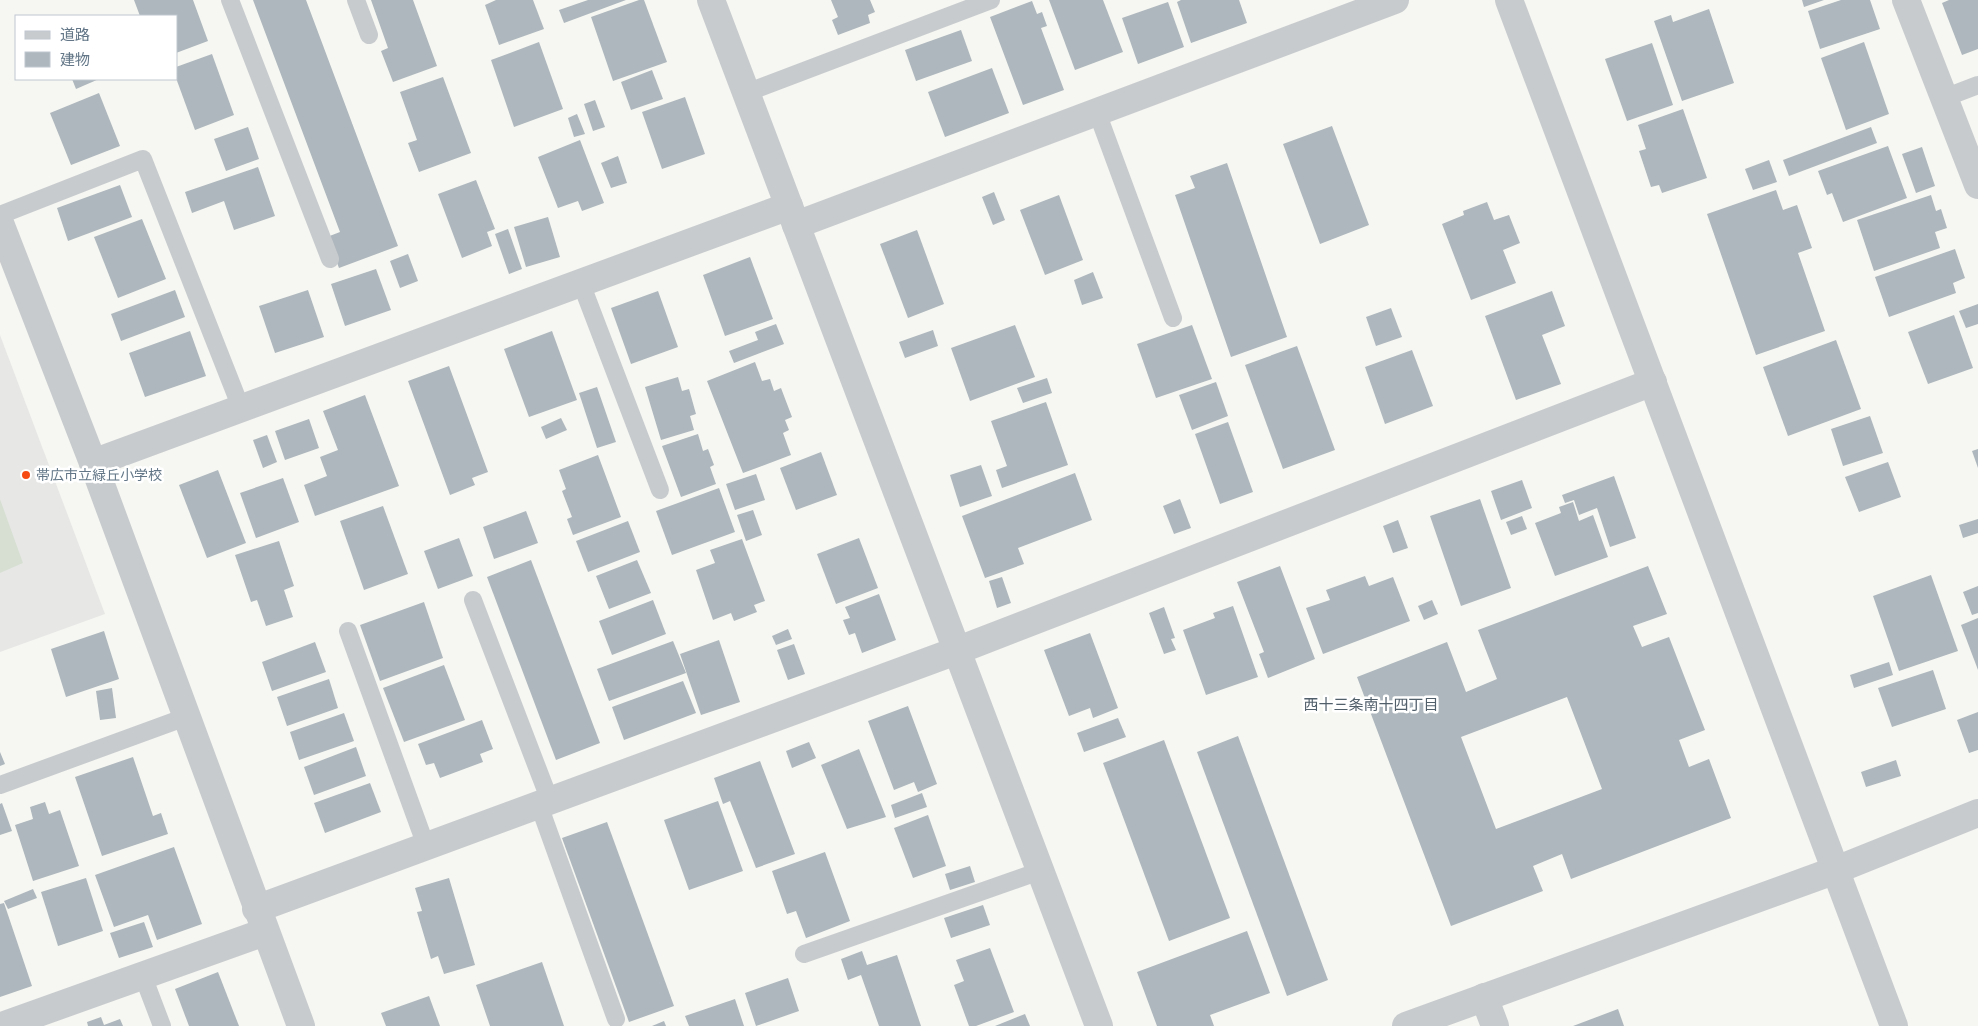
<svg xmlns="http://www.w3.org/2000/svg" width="1978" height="1026" viewBox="0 0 1978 1026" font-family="Manrope,'Noto Sans JP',sans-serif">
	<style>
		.built { fill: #e7e8e6 }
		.green { fill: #d7dfd3 }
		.building { fill: #aeb7bd; fill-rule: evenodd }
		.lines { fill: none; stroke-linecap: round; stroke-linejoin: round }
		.service { stroke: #c8cbce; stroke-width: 18 }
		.minor { stroke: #c8cbce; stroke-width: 28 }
		.tertiary { stroke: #c8cbce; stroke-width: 28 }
		.poi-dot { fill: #f64c13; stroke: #fff; stroke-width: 2 }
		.labels { text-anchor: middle; stroke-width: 5; stroke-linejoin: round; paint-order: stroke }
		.poi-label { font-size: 14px; fill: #627687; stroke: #fff; text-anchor: start }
		.neighbourhood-label { font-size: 15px; fill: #515f6b; stroke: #fff }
	</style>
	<rect width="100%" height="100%" fill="#f6f7f2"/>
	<polygon class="built" points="0,335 105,614 0,652"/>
	<polygon class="green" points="0,499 23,563 0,573"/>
	<g class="building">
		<polygon points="134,0 193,0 208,41 176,53 176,16 140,16"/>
		<polygon points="253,0 306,0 398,246 339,268 327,237 340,232"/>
		<polygon points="371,0 413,0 437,66 393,82 381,51 388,48"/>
		<polygon points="496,0 533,0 544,29 499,45 485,5"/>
		<polygon points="588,0 626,0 564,23 559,10"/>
		<polygon points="639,0 644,0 667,62 613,81 591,17"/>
		<polygon points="831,0 870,0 875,12 868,15 870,23 838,35 832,20 838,17"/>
		<polygon points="1049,0 1103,0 1123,52 1075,70"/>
		<polygon points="1181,0 1239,0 1247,23 1191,43 1177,2"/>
		<polygon points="1802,0 1824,0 1804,7"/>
		<polygon points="1841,0 1870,0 1880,29 1820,49 1808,11"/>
		<polygon points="1949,0 1978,0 1978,49 1962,55 1942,3"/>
		<polygon points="1032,1 1037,14 1042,12 1047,26 1041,28 1064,90 1023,105 990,17"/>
		<polygon points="1168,2 1184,47 1138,64 1122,18"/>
		<polygon points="1709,9 1734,83 1682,101 1654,21 1671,15 1673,22"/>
		<polygon points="961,30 972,61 916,81 905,50"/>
		<polygon points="539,42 563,109 514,127 491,60"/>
		<polygon points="1864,42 1889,114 1846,130 1821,58"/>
		<polygon points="1652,43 1673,105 1627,121 1605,59"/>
		<polygon points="212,54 234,115 195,130 176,78 176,67"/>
		<polygon points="992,68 1009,113 945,137 928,92"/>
		<polygon points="652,70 663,99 631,110 621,82"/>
		<polygon points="443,77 471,153 419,172 408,143 417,140 400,92"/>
		<polygon points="72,79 99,79 76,89"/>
		<polygon points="99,93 120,146 71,165 50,113"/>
		<polygon points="685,97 705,154 662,169 642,112"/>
		<polygon points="595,100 605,127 593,131 584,104"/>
		<polygon points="1683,109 1707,178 1662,193 1659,185 1651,187 1639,151 1646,149 1638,125"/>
		<polygon points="577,114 585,134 574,137 568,118"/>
		<polygon points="1332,126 1369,225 1320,244 1283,144"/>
		<polygon points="248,127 259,159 226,171 214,139"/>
		<polygon points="1871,127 1877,143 1789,176 1783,160"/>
		<polygon points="580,140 604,203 582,211 578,201 558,208 538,157"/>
		<polygon points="1888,146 1907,198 1843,222 1832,193 1827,195 1818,171"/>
		<polygon points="1922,147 1935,186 1916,193 1902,154"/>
		<polygon points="618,156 627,183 611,188 601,163"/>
		<polygon points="1769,160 1777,182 1753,190 1745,169"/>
		<polygon points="1227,163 1287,337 1231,357 1175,195 1195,188 1190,176"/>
		<polygon points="258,167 275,216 234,230 224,201 192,213 185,192"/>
		<polygon points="476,180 495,229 487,232 492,246 462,258 438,194"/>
		<polygon points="120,185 132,217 68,241 57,208"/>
		<polygon points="1776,190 1783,210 1797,205 1812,248 1798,253 1825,331 1756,355 1707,214"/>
		<polygon points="994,192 1005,220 993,225 982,197"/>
		<polygon points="1059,195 1083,260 1045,275 1020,210"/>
		<polygon points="1931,195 1936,211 1941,209 1947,228 1935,232 1940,248 1874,271 1857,220"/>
		<polygon points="1487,202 1494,220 1509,215 1520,243 1503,250 1516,283 1471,300 1442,224 1464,215 1463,211"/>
		<polygon points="548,217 560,257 526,267 514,227"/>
		<polygon points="142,219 166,279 118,298 94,237"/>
		<polygon points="508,229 522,269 509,274 495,234"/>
		<polygon points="917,230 944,304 908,318 880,244"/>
		<polygon points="1955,249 1965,278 1953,283 1956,293 1889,317 1875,277"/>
		<polygon points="408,254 418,281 400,288 390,261"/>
		<polygon points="750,257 773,319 725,336 703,275"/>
		<polygon points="376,269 391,310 345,326 331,284"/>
		<polygon points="1093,272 1103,298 1082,305 1074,280"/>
		<polygon points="175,290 185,317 121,341 111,314"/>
		<polygon points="308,290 324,337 275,353 259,306"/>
		<polygon points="658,291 678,347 631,364 611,308"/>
		<polygon points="1552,291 1565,326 1542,335 1561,384 1516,400 1485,316"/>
		<polygon points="1978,304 1978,324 1966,328 1959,311"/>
		<polygon points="1391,308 1402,337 1376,346 1366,317"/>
		<polygon points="1954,315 1973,368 1928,384 1908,332"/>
		<polygon points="776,324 784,344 734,363 729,351 758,340 755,332"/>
		<polygon points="1015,325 1035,377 970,401 951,348"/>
		<polygon points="1192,325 1212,379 1156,398 1137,344"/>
		<polygon points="933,330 938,346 905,358 899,342"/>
		<polygon points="190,331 206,376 145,397 129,353"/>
		<polygon points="552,331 577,400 529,417 504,349"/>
		<polygon points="1836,340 1861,409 1788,436 1763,367"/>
		<polygon points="1297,346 1335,450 1283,469 1245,365"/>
		<polygon points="1412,350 1433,406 1385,424 1365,367"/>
		<polygon points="755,362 762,381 770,379 774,391 781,388 792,417 785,420 789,430 783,433 791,455 743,473 707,381"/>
		<polygon points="449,366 488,472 472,478 475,485 450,495 408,381"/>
		<polygon points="678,377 682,391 689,389 696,414 690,416 694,430 661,440 645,387"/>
		<polygon points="1047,378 1052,393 1023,403 1017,388"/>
		<polygon points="1216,382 1228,416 1192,430 1179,395"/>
		<polygon points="597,387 616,442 597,448 579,393"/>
		<polygon points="365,395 399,486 315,516 304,485 327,476 320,457 338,450 323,411"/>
		<polygon points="1046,402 1068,465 1002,488 996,470 1007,466 991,421"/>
		<polygon points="1870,416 1883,453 1843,466 1831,429"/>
		<polygon points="561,418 567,430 546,439 541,427"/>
		<polygon points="309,419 319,448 285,460 275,431"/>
		<polygon points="1228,422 1253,492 1220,504 1195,434"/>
		<polygon points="698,434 703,451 708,449 714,465 710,467 716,484 681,497 662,446"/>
		<polygon points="267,435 277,462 263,468 253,440"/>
		<polygon points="1978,449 1978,468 1972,451"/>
		<polygon points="821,452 837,495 796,510 780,468"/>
		<polygon points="598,455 621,517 573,535 567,519 572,517 562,491 566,489 559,470"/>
		<polygon points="1888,462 1901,497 1859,512 1845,477"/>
		<polygon points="981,465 992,496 960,507 950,475"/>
		<polygon points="218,470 246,543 207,558 179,485"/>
		<polygon points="1075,473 1092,520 1018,548 1024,564 985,578 962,516"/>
		<polygon points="756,474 765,500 735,510 726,484"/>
		<polygon points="1614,476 1636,538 1610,547 1597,508 1579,515 1574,500 1565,503 1562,495"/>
		<polygon points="283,478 299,522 256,538 240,493"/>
		<polygon points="1522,480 1532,508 1501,520 1491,491"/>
		<polygon points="719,488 735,532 672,555 656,511"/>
		<polygon points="1180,499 1191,528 1174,534 1163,506"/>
		<polygon points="1480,499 1511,588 1461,606 1430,516"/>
		<polygon points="1573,502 1579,521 1593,515 1608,557 1555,576 1535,523 1561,513 1559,507"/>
		<polygon points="383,506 408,574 364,590 340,521"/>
		<polygon points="753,510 762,535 746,541 737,515"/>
		<polygon points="526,511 538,543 494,559 483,527"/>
		<polygon points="1522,516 1527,529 1511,535 1506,522"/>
		<polygon points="1978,519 1978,533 1963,538 1959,525"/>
		<polygon points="1398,520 1408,548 1393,553 1383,526"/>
		<polygon points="628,521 640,552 588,572 576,541"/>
		<polygon points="459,538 473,576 438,589 424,551"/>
		<polygon points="859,538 878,588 836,604 817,554"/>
		<polygon points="742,539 765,601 754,605 757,612 734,621 731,613 713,620 696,570 715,563 710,550"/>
		<polygon points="279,541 294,586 284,590 293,617 266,626 257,600 251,602 235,555"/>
		<polygon points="531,560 600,743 556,760 487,577"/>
		<polygon points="637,560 651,593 609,609 596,576"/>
		<polygon points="1280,566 1315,659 1268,678 1259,654 1264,652 1237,582"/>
		<path d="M1648,566L1667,614L1633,626L1642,647L1669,637L1705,730L1679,740L1689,767L1709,759L1731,818L1571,879L1562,854L1533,866L1543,891L1451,926L1357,677L1447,642L1466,692L1497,679L1478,630ZM1567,697L1602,789L1496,829L1461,737Z"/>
		<polygon points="1931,575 1958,651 1899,671 1873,596"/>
		<polygon points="1365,576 1369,586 1393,577 1410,621 1323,654 1306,608 1330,600 1326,590"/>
		<polygon points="1002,577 1011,603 997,608 989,581"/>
		<polygon points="1978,586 1978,613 1972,615 1963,592"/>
		<polygon points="879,594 896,640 862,653 855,633 849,635 843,620 850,618 845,607"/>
		<polygon points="653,600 666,634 612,655 599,621"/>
		<polygon points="1432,600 1438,614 1424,620 1418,606"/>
		<polygon points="424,602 443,658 380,681 360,625"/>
		<polygon points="1233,606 1258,677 1206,695 1183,630 1215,618 1213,613"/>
		<polygon points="1164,607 1175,638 1171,639 1176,650 1164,654 1149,613"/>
		<polygon points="1978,618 1978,670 1961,625"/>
		<polygon points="788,629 792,639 776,645 772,636"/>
		<polygon points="104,631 119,679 66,697 51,649"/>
		<polygon points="1090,633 1118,708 1093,718 1090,708 1069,716 1044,650"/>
		<polygon points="719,640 740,702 701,715 680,654"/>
		<polygon points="673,641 686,673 609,701 597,669"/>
		<polygon points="315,642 326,672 272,691 262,662"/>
		<polygon points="794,644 805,674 788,680 777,650"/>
		<polygon points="1889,662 1893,675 1854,688 1850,675"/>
		<polygon points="444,665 465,720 404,742 383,688"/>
		<polygon points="1933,670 1946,709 1892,727 1878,688"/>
		<polygon points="329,679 338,708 287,726 277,697"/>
		<polygon points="683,681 696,713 624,740 612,707"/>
		<polygon points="112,688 116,718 100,720 96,691"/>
		<polygon points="908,706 937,784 918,792 914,782 894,790 868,721"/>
		<polygon points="1978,712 1978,750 1969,753 1957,720"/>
		<polygon points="344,713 354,741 299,760 290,732"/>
		<polygon points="1118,718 1126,737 1084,752 1077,733"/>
		<polygon points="482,720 493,749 480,754 483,762 440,778 434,763 426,765 418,744"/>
		<polygon points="1238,736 1328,980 1287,996 1197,752"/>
		<polygon points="1164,740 1230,918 1169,941 1103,763"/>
		<polygon points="809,742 816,758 792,768 786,751"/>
		<polygon points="356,747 366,776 314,795 304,767"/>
		<polygon points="859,749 886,817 847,829 821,765"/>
		<polygon points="0,752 5,764 0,766"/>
		<polygon points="133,757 153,816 161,813 168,834 102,856 75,777"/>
		<polygon points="1896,760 1901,776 1866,787 1861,772"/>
		<polygon points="760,761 795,854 756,868 730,801 723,804 714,778"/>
		<polygon points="370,783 381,812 325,833 314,803"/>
		<polygon points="922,793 927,807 895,818 891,805"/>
		<polygon points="718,801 743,871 689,890 664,820"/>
		<polygon points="45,802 49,814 60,810 79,866 33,881 15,825 33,819 30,807"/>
		<polygon points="2,803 12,831 0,835 0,804"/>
		<polygon points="928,815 946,866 913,878 894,828"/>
		<polygon points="607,822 674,1006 629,1022 562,838"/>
		<polygon points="174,847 202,924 157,940 148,915 114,927 95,875"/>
		<polygon points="825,852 850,921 806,938 796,911 787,914 772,871"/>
		<polygon points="970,866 975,882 950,890 945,874"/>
		<polygon points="86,878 103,931 58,946 41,892"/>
		<polygon points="449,878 475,965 444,974 438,956 431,959 417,912 422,911 415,888"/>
		<polygon points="33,889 37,898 8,909 4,901"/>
		<polygon points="4,903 32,986 0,997 0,904"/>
		<polygon points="983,905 990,925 951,938 944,918"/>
		<polygon points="144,922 153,947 119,958 110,933"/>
		<polygon points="1247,931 1270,993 1210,1015 1214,1026 1157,1026 1137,972"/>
		<polygon points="990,948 1014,1012 976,1026 969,1026 954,985 964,981 956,960"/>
		<polygon points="862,951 867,965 897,955 921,1026 879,1026 861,975 848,980 841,959"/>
		<polygon points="542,962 564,1026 490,1026 476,985"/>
		<polygon points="218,972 239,1026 189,1026 175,989"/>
		<polygon points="788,978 799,1011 756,1026 745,993"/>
		<polygon points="429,996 440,1026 386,1026 381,1013"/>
		<polygon points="735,999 744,1026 689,1026 685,1016"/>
		<polygon points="1618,1009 1624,1026 1573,1026"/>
		<polygon points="1025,1014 1030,1026 995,1026"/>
		<polygon points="101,1017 104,1025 120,1019 123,1026 88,1026 87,1022"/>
		<polygon points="664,1021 666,1026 652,1026"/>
	</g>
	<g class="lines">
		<g class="service">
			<polyline points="230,0 330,259"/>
			<polyline points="356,0 369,35"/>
			<polyline points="746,93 991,0"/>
			<polyline points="1944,98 1978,85"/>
			<polyline points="1097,112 1173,318"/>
			<polyline points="0,215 143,159 241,408"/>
			<polyline points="581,283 660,490"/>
			<polyline points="473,600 550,801"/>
			<polyline points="348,631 426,846"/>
			<polyline points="0,785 186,717"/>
			<polyline points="539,805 616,1019"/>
			<polyline points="804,954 1040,871"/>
			<polyline points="143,976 162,1026"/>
		</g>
		<g class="minor">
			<polyline points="1906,0 1978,185"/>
			<polyline points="796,225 1395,0"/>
			<polyline points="93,463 789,206"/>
			<polyline points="256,909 956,651 1653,382"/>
			<polyline points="1484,997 1495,1026"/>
			<polyline points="2,1026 265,932"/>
		</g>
		<g class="tertiary">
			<polyline points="711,0 1099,1026"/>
			<polyline points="1509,0 1894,1026"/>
			<polyline points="0,223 93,463 301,1026"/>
			<polyline points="1406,1026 1836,870 1978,813"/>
		</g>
	</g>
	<circle class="poi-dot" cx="26" cy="475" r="5"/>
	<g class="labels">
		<g class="poi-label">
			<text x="36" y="480">帯広市立緑丘小学校</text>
		</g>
		<g class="neighbourhood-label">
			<text x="1371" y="710">西十三条南十四丁目</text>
		</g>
	</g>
	<rect x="15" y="15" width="162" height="65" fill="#ffffff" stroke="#c0c8cf"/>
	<rect x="25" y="31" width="25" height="8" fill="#c8cbce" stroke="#c0c8cf"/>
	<text x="60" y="40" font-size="15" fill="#627687">道路</text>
	<rect x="25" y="52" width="25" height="15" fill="#aeb7bd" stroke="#c0c8cf"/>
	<text x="60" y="65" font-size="15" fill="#627687">建物</text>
</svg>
